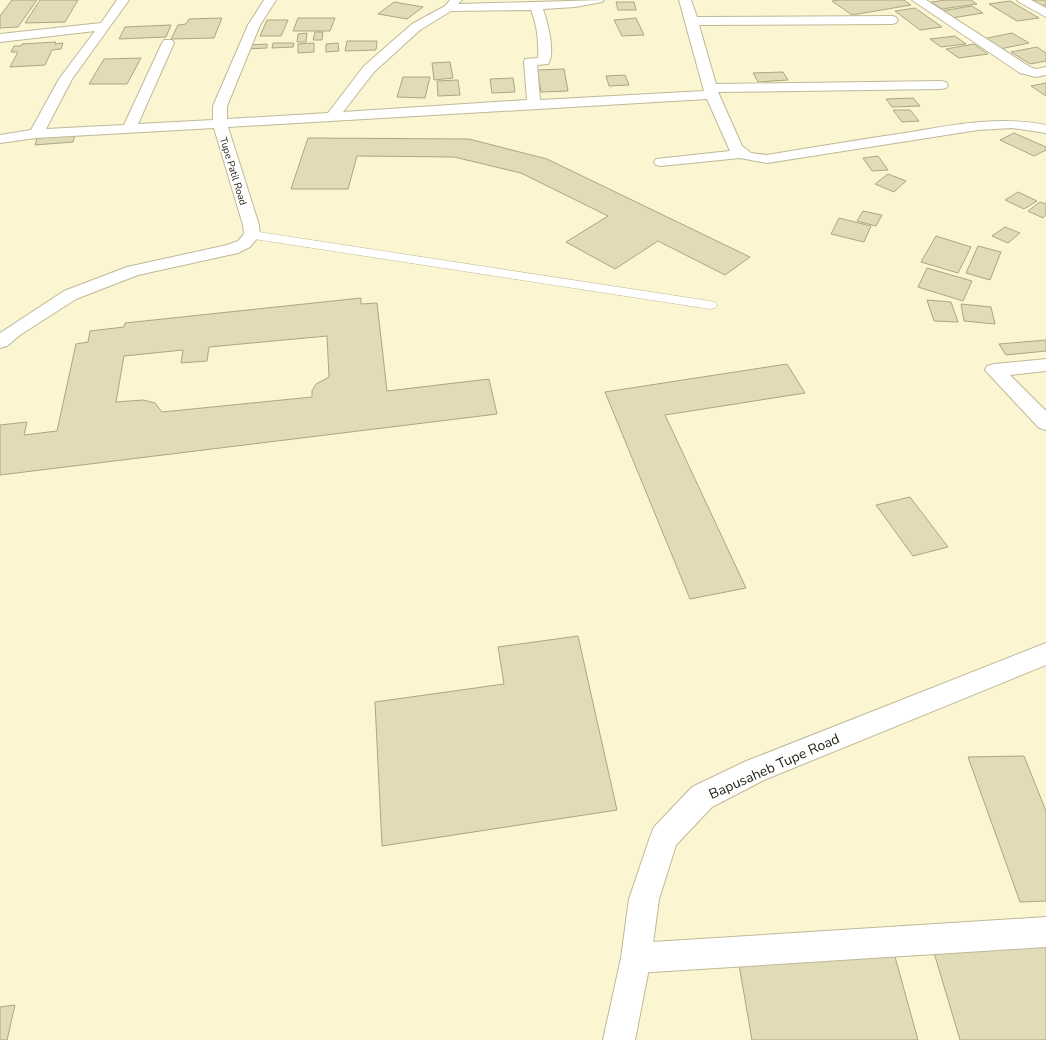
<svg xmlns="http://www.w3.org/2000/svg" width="1046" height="1040" viewBox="0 0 1046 1040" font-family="'Nunito Sans',sans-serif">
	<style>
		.building { fill: #e1dbb8; stroke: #aba684; fill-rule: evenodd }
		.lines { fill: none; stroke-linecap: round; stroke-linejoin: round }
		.service-casing { stroke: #bfb997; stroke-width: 1 }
		.minor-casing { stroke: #bfb997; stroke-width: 2 }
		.tertiary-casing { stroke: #bfb997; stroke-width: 2 }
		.service { fill: #fff; fill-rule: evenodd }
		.minor { fill: #fff; fill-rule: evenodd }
		.tertiary { fill: #fff; fill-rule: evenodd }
		.labels { text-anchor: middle; stroke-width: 3; stroke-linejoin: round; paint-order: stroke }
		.far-street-label { font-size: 10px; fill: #242215; stroke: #fff }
		.near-street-label { font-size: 14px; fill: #242215; stroke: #fff }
	</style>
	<rect width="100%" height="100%" fill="#fbf5d1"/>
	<g class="building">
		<polygon points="12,0 37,0 18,27 0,28 0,16"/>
		<polygon points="40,0 78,0 65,22 25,23"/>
		<polygon points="839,0 904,0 911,5 852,15 832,1"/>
		<polygon points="946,0 971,0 977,4 942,9 931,2"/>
		<polygon points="1029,0 1046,0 1046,5 1038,6"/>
		<polygon points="1010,1 1039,18 1017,21 989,4"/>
		<polygon points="394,2 423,7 407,19 378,14"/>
		<polygon points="616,2 634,2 636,10 618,10"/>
		<polygon points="972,6 983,13 952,18 941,11"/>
		<polygon points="915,8 942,27 920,30 895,11"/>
		<polygon points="222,18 214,38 171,39 178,25 186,24 189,19"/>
		<polygon points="298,18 335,18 330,31 293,31"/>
		<polygon points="636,18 644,35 622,36 614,20"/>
		<polygon points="267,20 288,20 281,36 260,36"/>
		<polygon points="171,25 166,37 119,39 125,27"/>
		<polygon points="315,32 323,32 322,40 313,40"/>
		<polygon points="307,33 306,42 297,42 298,34"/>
		<polygon points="1012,33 1029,43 1000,49 983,39"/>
		<polygon points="955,36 966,44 941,47 930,39"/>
		<polygon points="347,41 377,41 376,50 345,51"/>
		<polygon points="56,42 55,44 63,43 61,49 52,50 45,65 10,67 18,52 11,52 14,46 21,46 22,44"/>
		<polygon points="273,43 294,43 293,47 272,48"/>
		<polygon points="314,43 314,52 298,53 298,44"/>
		<polygon points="338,43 339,51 326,52 326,44"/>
		<polygon points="267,44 267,48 247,49 248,45"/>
		<polygon points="974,44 988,54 959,58 946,49"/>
		<polygon points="1037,47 1046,53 1046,61 1030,64 1011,52"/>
		<polygon points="141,58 127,84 89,84 104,59"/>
		<polygon points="450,62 453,78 434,80 432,63"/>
		<polygon points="564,69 568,91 541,92 537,70"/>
		<polygon points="783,72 788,80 758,82 753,73"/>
		<polygon points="625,75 629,85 609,86 606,76"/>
		<polygon points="403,77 430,77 425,98 397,97"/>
		<polygon points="513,78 515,92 492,93 490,79"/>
		<polygon points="458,80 460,95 438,96 437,81"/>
		<polygon points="1046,83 1046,96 1031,86"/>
		<polygon points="913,98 920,106 892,107 886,99"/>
		<polygon points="893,110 910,110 919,121 902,122"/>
		<polygon points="1014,133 1046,147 1046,150 1034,156 1000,140"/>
		<polygon points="75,135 73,142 35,145 37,138"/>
		<polygon points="308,138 469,139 547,159 750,257 725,275 658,241 615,269 566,242 608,216 521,173 454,157 357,156 348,189 291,189"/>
		<polygon points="878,156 888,170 872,171 863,158"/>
		<polygon points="888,174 906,181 894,192 875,184"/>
		<polygon points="1018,192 1037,201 1024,209 1005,200"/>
		<polygon points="1040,202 1046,204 1046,215 1043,218 1028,211"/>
		<polygon points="863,211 882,215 876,226 857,221"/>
		<polygon points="839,218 871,226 864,242 831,234"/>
		<polygon points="1005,227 1020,233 1008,243 992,236"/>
		<polygon points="936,236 971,247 958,273 921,262"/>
		<polygon points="978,246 1001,252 990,280 966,273"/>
		<polygon points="927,268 972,281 963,301 918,287"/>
		<path d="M361,298V304L377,303L387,391L489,379L497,414L0,475V425L27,422L24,435L57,431L76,344L88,342L90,331L124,327L125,323ZM327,336L329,377L316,384L312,391V397L162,412L155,403L143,400L116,402L124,356L183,350L181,363L207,361L209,347Z"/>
		<polygon points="927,300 951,302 958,322 934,321"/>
		<polygon points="961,304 991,307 995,324 964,321"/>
		<polygon points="1046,340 1046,351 1006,355 999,344"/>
		<polygon points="787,364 805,393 665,415 746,588 690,599 605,392"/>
		<polygon points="910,497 948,547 913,556 876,505"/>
		<polygon points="578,636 617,810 382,846 375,702 504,684 498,647"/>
		<polygon points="1024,756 1046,811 1046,901 1020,902 968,757"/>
		<polygon points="1046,942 1046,1040 960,1040 932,946"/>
		<polygon points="894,953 918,1040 752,1040 738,959"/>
		<polygon points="15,1005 7,1040 0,1040 0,1007"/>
	</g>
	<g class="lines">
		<defs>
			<polygon id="service" points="252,231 710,301 715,302 717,305 715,308 710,309 248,238 246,235 248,232"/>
			<g id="minor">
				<path d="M117,0H129L72,79L46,129L124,125L162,43L164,40H172L174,43L138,124L213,120V106L248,25L264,0H276L260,25L227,106V119L328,113L364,66L412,24L445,6L450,0H462L458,4L604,0L602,2L575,7L543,9C547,21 556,52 548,64L537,65L540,100L704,91L679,0H691L697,17L892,16L896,17L898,20L896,23L892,24L699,25L716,84L941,81L946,82L948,85L946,88L941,89L718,92L742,146L751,153L767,155C815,147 863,139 911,132C957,124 1000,116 1046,125V133L1012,128L978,130L767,163L740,158L661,166L656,165L654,162L656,159L730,151L707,99L228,127L259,225L260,235L250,247L238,253L138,275L76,299L20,335L7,346L0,348V333L64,291L127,267L227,245L238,241L244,234L243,225L214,128L36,138L0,143V135L31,130L59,79L95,31L0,42V34L101,23ZM531,10C537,25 539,41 538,58L525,59L524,62L527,100L343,112L374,72L420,30L451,11Z"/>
				<polygon points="912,0 926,0 1030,67 1036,69 1046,67 1046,75 1036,77 1020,73"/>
				<polygon points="1017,0 1031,0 1046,8 1046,17 1019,2"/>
				<polygon points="1046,359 1046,371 1010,375 1046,411 1046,430 1039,428 985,370 987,366 994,364"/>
				<polygon points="1046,917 1046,947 636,973 625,969 621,958 625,947 636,943"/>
			</g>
			<polygon id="tertiary" points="1046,643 1046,665 764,780 712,807 676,845 659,899 651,958 635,1040 603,1040 621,958 629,899 650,837 654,827 692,787 744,762"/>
		</defs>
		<use href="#service" class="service-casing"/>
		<use href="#minor" class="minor-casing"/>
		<use href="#tertiary" class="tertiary-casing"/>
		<use href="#service" class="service"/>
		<use href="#minor" class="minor"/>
		<use href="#tertiary" class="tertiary"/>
	</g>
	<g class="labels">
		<g class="far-street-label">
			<text transform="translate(234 171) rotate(73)" y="4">Tupe Patil Road</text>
		</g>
		<g class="near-street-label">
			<text transform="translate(774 766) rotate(-24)" y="5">Bapusaheb Tupe Road</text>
		</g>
	</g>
</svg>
